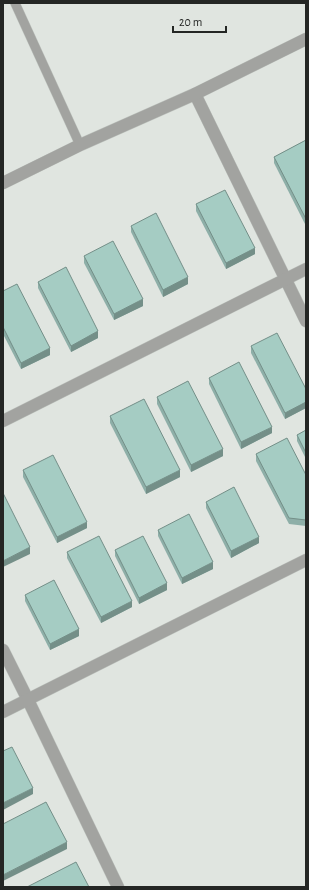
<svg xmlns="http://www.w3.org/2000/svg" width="309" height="890" viewBox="0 0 309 890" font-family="'Alegreya Sans',sans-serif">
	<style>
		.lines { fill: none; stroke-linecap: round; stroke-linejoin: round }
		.service-casing { stroke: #bec3be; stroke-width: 10 }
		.minor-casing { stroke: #bec3be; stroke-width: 13 }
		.tertiary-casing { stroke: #bec3be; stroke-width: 13 }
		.service { stroke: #a2a3a0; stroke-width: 9 }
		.minor { stroke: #a2a3a0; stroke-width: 12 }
		.tertiary { stroke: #a2a3a0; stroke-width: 12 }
		.wall { fill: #8eafa8 }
		.shaded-wall { fill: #748f88 }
		.building { fill: #a5ccc3; stroke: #748f88 }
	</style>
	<rect width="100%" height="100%" fill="#e0e5e0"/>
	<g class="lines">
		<defs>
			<polyline id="service" points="15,3 80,145"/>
			<g id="minor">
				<polyline points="195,94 306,321"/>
				<polyline points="3,421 306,269"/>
				<polyline points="3,650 28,700 118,887"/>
				<polyline points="3,712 306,560"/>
			</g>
			<polyline id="tertiary" points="3,183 80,145 195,94 306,39"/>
		</defs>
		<use href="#service" class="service-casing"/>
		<use href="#minor" class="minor-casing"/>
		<use href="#tertiary" class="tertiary-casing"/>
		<use href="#service" class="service"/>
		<use href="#minor" class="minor"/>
		<use href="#tertiary" class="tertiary"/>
	</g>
	<g class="wall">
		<polygon points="306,140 306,226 274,163 274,157"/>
		<polygon points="196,204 255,254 226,269 196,211"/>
		<polygon points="131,226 188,284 163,297 131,232"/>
		<polygon points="84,256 143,306 114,320 84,263"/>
		<polygon points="38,282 98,338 71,352 38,288"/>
		<polygon points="3,291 50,355 21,369 3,334"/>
		<polygon points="251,346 306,389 306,408 285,419 251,353"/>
		<polygon points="209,378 272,433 241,449 209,384"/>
		<polygon points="157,397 223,456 191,472 157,404"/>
		<polygon points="110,416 180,477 146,494 110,423"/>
		<polygon points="306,430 306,459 297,441 297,435"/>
		<polygon points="256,454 306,475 306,526 289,524 256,461"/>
		<polygon points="23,470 87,528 57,543 23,477"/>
		<polygon points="206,502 259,543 231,558 206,508"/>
		<polygon points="158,530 213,569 182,584 158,536"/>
		<polygon points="115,550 167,590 139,604 115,556"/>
		<polygon points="67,552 132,607 101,623 67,558"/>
		<polygon points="25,595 79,636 50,650 25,601"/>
	</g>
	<g class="shaded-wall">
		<polygon points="255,248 255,254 226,269 226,263"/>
		<polygon points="188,277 188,284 163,297 163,290"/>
		<polygon points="143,299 143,306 114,320 114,314"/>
		<polygon points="98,331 98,338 71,352 71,346"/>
		<polygon points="50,348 50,355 21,369 21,363"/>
		<polygon points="306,402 306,408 285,419 285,413"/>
		<polygon points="272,427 272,433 241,449 241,442"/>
		<polygon points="223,449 223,456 191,472 191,465"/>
		<polygon points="180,470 180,477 146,494 146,487"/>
		<polygon points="87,522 87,528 57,543 57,537"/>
		<polygon points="259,537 259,543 231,558 231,551"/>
		<polygon points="30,547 30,554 3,567 3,561"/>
		<polygon points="213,562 213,569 182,584 182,578"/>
		<polygon points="167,583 167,590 139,604 139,598"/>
		<polygon points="132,601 132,607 101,623 101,617"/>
		<polygon points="79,629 79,636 50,650 50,644"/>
		<polygon points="33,788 33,794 3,810 3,803"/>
		<polygon points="67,842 67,849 3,881 3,875"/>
	</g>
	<g class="building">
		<polygon points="306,140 306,219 274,157"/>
		<polygon points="225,190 255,248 226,263 196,204"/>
		<polygon points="156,213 188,277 163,290 131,226"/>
		<polygon points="113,241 143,299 114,314 84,256"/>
		<polygon points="66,267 98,331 71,346 38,282"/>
		<polygon points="17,284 50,348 21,363 3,327 3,291"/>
		<polygon points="277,333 306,389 306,402 285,413 251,346"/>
		<polygon points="239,362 272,427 241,442 209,378"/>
		<polygon points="188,381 223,449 191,465 157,397"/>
		<polygon points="144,399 180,470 146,487 110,416"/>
		<polygon points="306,430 306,453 297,435"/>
		<polygon points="287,438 306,475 306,520 289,518 256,454"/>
		<polygon points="53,455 87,522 57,537 23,470"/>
		<polygon points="234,487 259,537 231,551 206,502"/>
		<polygon points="3,493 30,547 3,561"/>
		<polygon points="189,514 213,562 182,578 158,530"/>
		<polygon points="99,536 132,601 101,617 67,552"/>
		<polygon points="143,536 167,583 139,598 115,550"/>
		<polygon points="54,580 79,629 50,644 25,595"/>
		<polygon points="12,747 33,788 3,803 3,751"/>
		<polygon points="46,802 67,842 3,875 3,824"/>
		<polygon points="76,862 89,887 27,887"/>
	</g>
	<rect width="309" height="890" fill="none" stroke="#242624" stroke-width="8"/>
	<path d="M173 26v6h53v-6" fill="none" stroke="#242624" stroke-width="2"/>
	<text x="179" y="26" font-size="12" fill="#242624" stroke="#e0e5e0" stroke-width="3" paint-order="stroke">20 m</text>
</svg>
